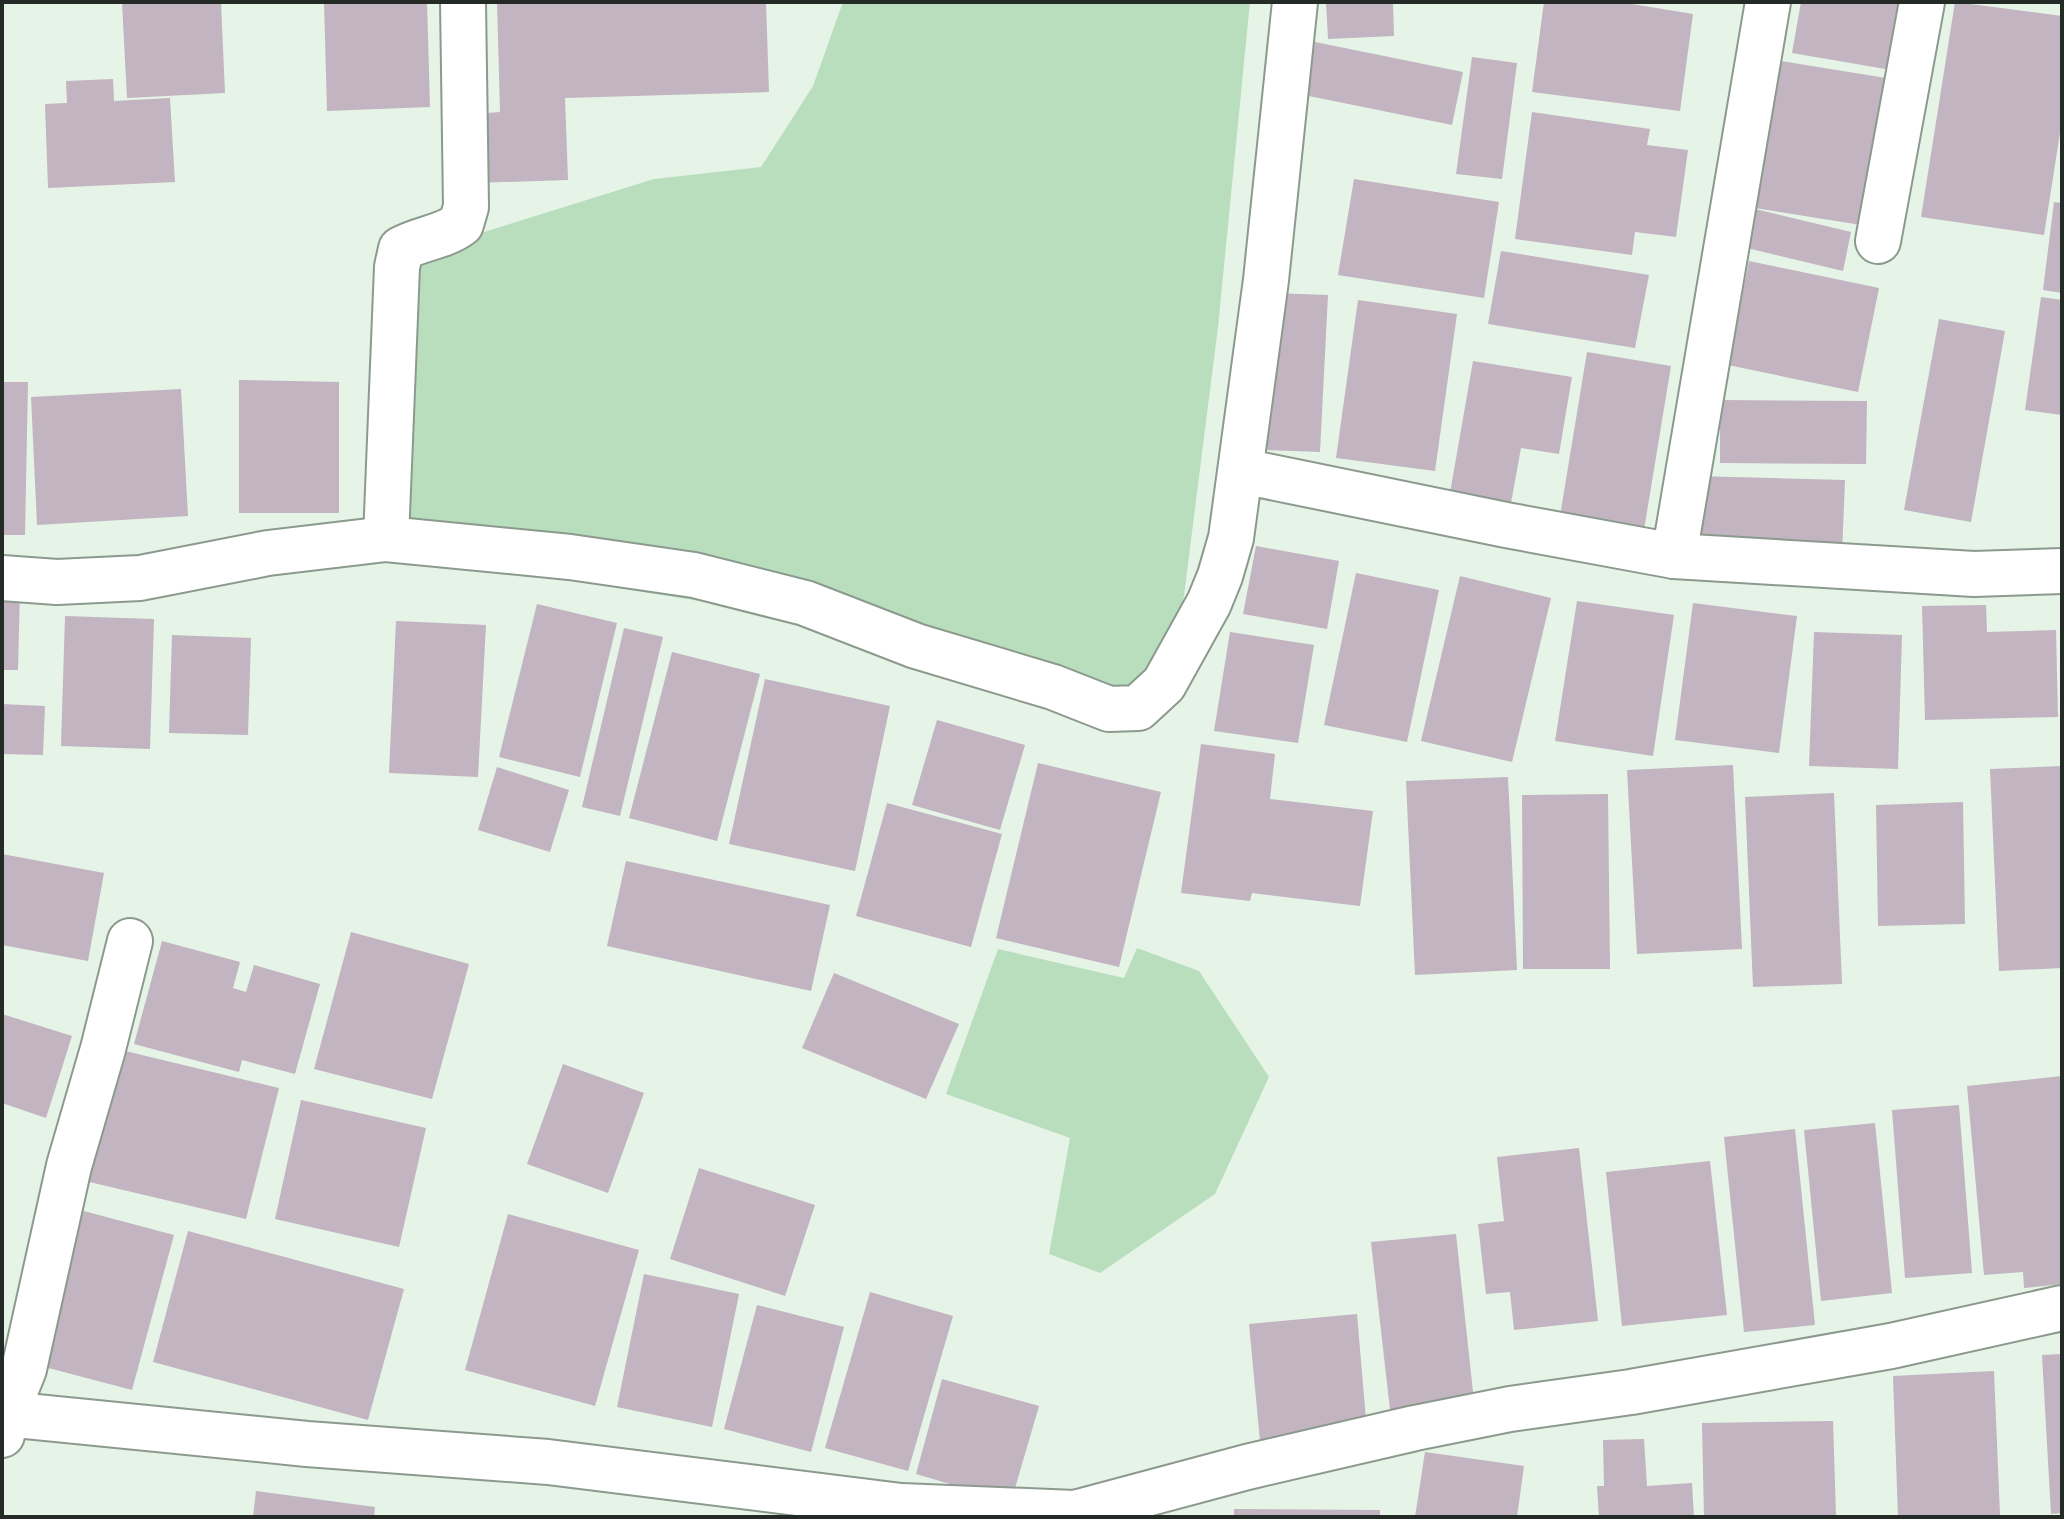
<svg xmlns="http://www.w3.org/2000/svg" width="2064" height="1519" viewBox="0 0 2064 1519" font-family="'Roboto Serif',serif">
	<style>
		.green { fill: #b9debe }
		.building { fill: #c2b4c0 }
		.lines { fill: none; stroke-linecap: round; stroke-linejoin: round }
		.minor-casing { stroke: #8c9a8e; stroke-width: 48 }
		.minor { stroke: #fff; stroke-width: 44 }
	</style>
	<rect width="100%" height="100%" fill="#e5f4e7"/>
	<g class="green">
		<polygon points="843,2 1250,2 1218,327 1179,635 1142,698 756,610 380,550 420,252 654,179 761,167 813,86"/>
		<polygon points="1137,948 1199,971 1269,1077 1215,1194 1100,1273 1049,1254 1070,1138 946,1094 998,949 1124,978"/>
	</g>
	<g class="building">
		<polygon points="122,2 221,2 225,93 127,98"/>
		<polygon points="324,2 427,2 430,107 327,111"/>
		<polygon points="497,2 766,2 769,92 565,98 568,180 475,183 474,114 500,112"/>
		<polygon points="1326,2 1393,2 1394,36 1328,39"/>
		<polygon points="1544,2 1620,2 1693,14 1680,111 1532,92"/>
		<polygon points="1801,2 1909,2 1897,71 1792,53"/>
		<polygon points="1955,2 2062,16 2062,120 2044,235 1921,217"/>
		<polygon points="1315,42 1463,72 1452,125 1304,95"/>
		<polygon points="1472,57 1517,63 1502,179 1456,174"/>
		<polygon points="1781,61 1886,78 1861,225 1755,208"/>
		<polygon points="113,79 114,101 170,98 175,182 48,188 45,104 67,103 66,81"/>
		<polygon points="1532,112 1650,129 1647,145 1688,150 1676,237 1635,232 1632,255 1515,239"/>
		<polygon points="1354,179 1499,202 1484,298 1338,275"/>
		<polygon points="2054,202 2062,203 2062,293 2043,290"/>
		<polygon points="1751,208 1851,232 1843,271 1743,247"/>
		<polygon points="1501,251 1649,275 1635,348 1488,324"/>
		<polygon points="1749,261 1879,288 1858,392 1728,365"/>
		<polygon points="1271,293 1328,295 1320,452 1264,450"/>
		<polygon points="2041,297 2062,300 2062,415 2025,410"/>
		<polygon points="1358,300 1457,314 1435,471 1336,458"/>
		<polygon points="1939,319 2005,331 1971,522 1904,510"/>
		<polygon points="1587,352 1671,366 1643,536 1559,522"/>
		<polygon points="1473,361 1572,377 1559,454 1521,448 1511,503 1450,493"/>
		<polygon points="239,380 339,382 339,513 239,513"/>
		<polygon points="2,382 28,382 25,535 2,535"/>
		<polygon points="181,389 188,516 37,525 31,397"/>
		<polygon points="1720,400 1867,401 1866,464 1720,463"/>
		<polygon points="1697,476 1845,480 1842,554 1694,550"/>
		<polygon points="1256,546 1339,561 1327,629 1243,614"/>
		<polygon points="1356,573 1439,590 1407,742 1324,725"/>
		<polygon points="1460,576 1551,598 1512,762 1421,741"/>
		<polygon points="2,590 20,590 18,670 2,670"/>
		<polygon points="1577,601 1674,615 1653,756 1555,741"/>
		<polygon points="1693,603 1797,616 1779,753 1675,740"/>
		<polygon points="537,604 617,623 580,777 499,757"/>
		<polygon points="1986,605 1987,632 2056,630 2058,717 1925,720 1922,606"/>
		<polygon points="65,616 154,619 150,749 61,746"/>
		<polygon points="396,621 486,625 478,777 389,773"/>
		<polygon points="624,628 663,637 620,816 582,807"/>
		<polygon points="1230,632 1314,645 1298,743 1214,731"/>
		<polygon points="1814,632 1902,635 1898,769 1809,766"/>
		<polygon points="172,635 251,638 248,735 169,733"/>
		<polygon points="672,652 760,674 717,841 629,818"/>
		<polygon points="765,679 890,706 855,871 729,844"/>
		<polygon points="2,704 45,706 43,755 2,754"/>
		<polygon points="937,720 1025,745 1000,830 912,805"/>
		<polygon points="1201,744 1275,754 1270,799 1373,811 1360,906 1252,893 1250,901 1181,893"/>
		<polygon points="1038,763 1161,792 1119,967 996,938"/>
		<polygon points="1733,765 1742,949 1637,954 1627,770"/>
		<polygon points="2062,766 2062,968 1999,971 1990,769"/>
		<polygon points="497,767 569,790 550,852 478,830"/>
		<polygon points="1508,777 1517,970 1415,975 1406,781"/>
		<polygon points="1834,793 1842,984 1753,987 1745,797"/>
		<polygon points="1608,794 1610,969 1523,969 1522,795"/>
		<polygon points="1963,802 1965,924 1878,926 1876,805"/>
		<polygon points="887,803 1002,834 971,947 856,916"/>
		<polygon points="2,854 104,873 88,961 2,945"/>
		<polygon points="626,861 830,905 811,991 607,946"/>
		<polygon points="351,932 469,964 432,1099 314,1069"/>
		<polygon points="162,941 240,962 233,988 246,992 254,965 320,984 295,1074 242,1060 239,1072 134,1044"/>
		<polygon points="834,973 959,1024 926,1099 802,1048"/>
		<polygon points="2,1014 72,1036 46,1118 2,1103"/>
		<polygon points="113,1048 279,1088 246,1219 81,1180"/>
		<polygon points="563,1064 644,1093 608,1193 527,1164"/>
		<polygon points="2062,1076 2062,1284 2024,1288 2023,1272 1984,1275 1967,1086"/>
		<polygon points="301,1100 426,1128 399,1247 275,1219"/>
		<polygon points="1959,1105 1972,1273 1905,1278 1892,1110"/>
		<polygon points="1875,1123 1892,1293 1821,1301 1804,1130"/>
		<polygon points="1795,1129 1815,1325 1744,1332 1724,1137"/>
		<polygon points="1579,1148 1598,1321 1514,1330 1510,1292 1486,1294 1478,1224 1504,1221 1497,1157"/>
		<polygon points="1710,1161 1727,1315 1622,1326 1606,1172"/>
		<polygon points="699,1168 815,1205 785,1296 670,1259"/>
		<polygon points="80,1210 174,1235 132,1390 37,1365"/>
		<polygon points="508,1214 639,1250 595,1406 465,1370"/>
		<polygon points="188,1231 404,1289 368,1420 153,1362"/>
		<polygon points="1456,1234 1474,1401 1390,1410 1371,1242"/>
		<polygon points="644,1274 739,1294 712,1427 617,1407"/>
		<polygon points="870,1292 953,1316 908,1471 825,1448"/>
		<polygon points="757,1305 844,1327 811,1452 724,1429"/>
		<polygon points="1357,1314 1367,1431 1260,1441 1249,1324"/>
		<polygon points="2062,1354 2062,1513 2051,1514 2042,1355"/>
		<polygon points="1994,1371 2000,1515 1898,1517 1893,1376"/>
		<polygon points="942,1379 1039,1406 1011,1502 916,1474"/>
		<polygon points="1833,1421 1836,1517 1704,1517 1702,1423"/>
		<polygon points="1644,1439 1647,1486 1692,1483 1694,1517 1599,1517 1597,1486 1604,1486 1603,1440"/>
		<polygon points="1425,1452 1524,1466 1517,1517 1415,1517"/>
		<polygon points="256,1491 375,1507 374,1517 253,1517"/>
		<polygon points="1234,1509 1380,1510 1380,1517 1234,1517"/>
	</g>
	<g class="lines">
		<defs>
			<g id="minor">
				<polyline points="1878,241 1922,2"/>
				<polyline points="1242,471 1506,525 1674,556 1974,574 2062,571"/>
				<path d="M386,539L397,267L401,249C421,238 444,237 461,224L466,207L463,2"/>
				<polyline points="1674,556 1768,2"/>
				<polyline points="2,578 57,582 140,578 268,553 386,539 570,557 694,575 805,603 916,646 1053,687 1109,709 1138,708 1164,684 1209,603 1220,576 1231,538 1266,280 1295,2"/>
				<polyline points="6,1414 24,1369 69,1166 103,1049 130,941"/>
				<polyline points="2,1435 6,1414 307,1444 548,1462 901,1506 1075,1513 1247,1467 1415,1428 1510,1409 1631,1392 1891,1346 2062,1308"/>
			</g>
		</defs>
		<use href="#minor" class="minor-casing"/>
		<use href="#minor" class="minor"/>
	</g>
	<rect width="2064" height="1519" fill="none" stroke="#242a25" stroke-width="8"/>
</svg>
